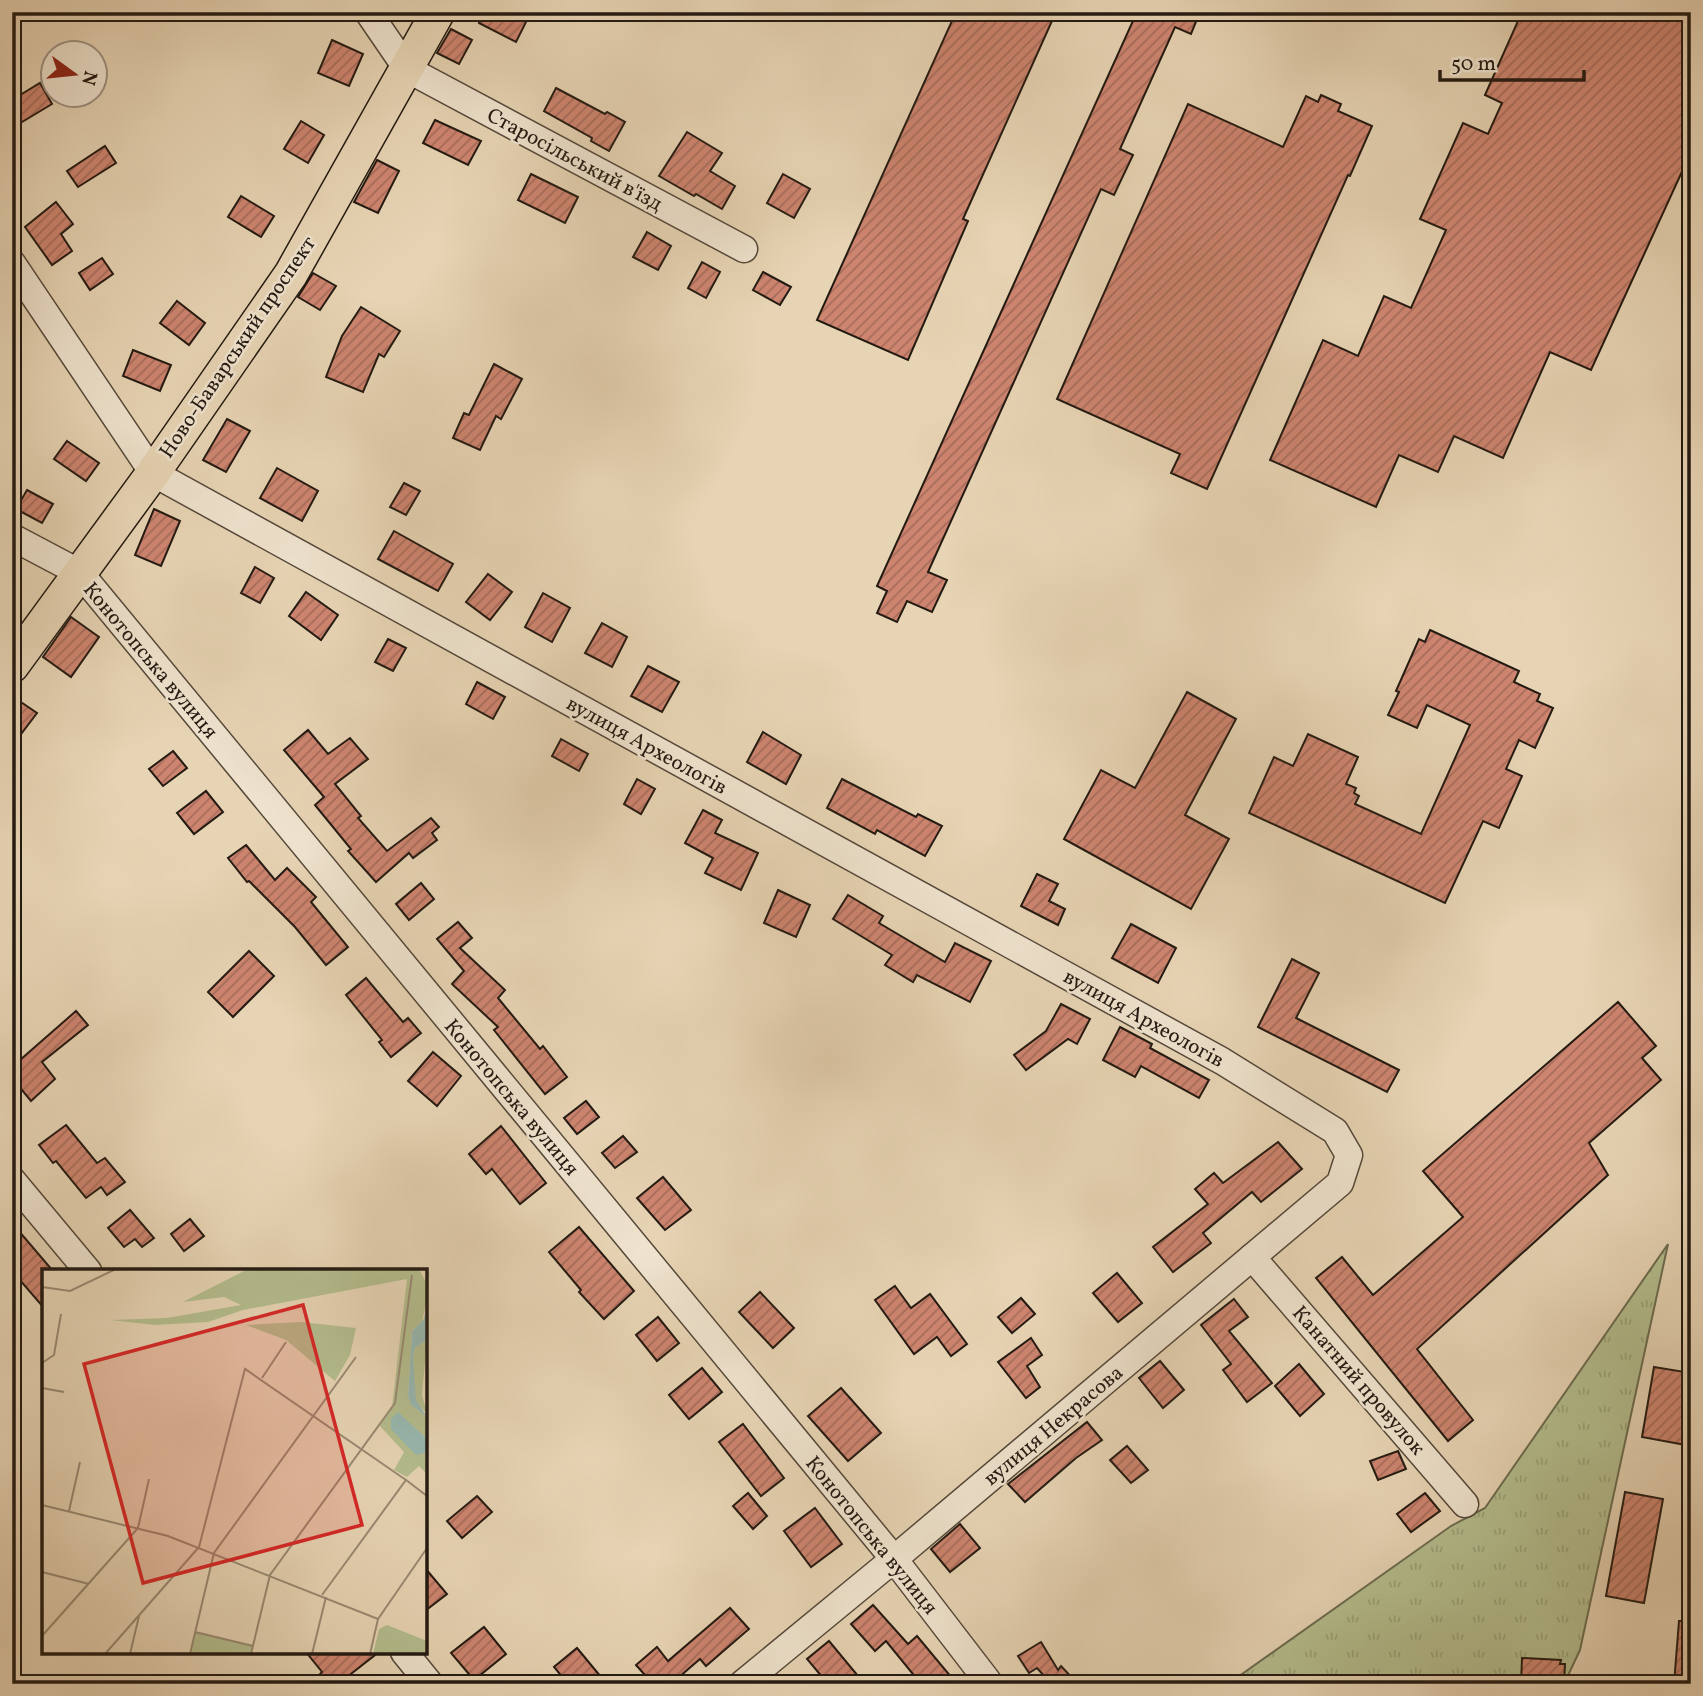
<svg xmlns="http://www.w3.org/2000/svg" width="1703" height="1696" viewBox="0 0 1703 1696" font-family="Vollkorn,serif">
	<style>
		.grass { fill: url(#grass-tufts); stroke: #6c6c50; stroke-width: 2 }
		.building { fill: url(#building-hatch); stroke: #231a12; stroke-width: 2 }
		.lines { fill: none; stroke-linecap: round; stroke-linejoin: round }
		.minor-casing { stroke: #54483a; stroke-width: 29 }
		.major-casing { stroke: #231a12; stroke-width: 36 }
		.minor { stroke: #efe3ce; stroke-width: 26 }
		.major { stroke: #e7d4b4; stroke-width: 33 }
		.labels { text-anchor: middle; stroke-width: 5; stroke-linejoin: round; paint-order: stroke }
		.street-label { font-size: 21px; fill: #231a12; stroke: #efe3ce }
		.inset-road { fill: none; stroke: #998a73; stroke-width: 2 }
		.view { fill: #d62828; fill-opacity: 0.15; stroke: #d62828; stroke-width: 3.5 }
		.inset-edge { fill: none; stroke: #231a12; stroke-width: 3.5 }
	</style>
	<defs>
		<pattern id="grass-tufts" width="24" height="20" patternUnits="userSpaceOnUse" patternTransform="scale(1.75)"><rect width="24" height="20" fill="#b4bd8e"/><path d="M3 7l-1-3M5 7V3M7 7l1-3M15 17l-1-3M17 17v-4M19 17l1-3" fill="none" stroke="#9aa279"/></pattern>
		<pattern id="building-hatch" width="6" height="6" patternUnits="userSpaceOnUse" patternTransform="scale(1.75)"><rect width="6" height="6" fill="#ce8570"/><path d="M-1 1l2-2M0 6l6-6M5 7l2-2" fill="none" stroke="#a76c5b"/></pattern>
	</defs>
	<rect width="100%" height="100%" fill="#e7d4b4"/>
	<filter id="stains"><feTurbulence type="fractalNoise" baseFrequency=".00286" numOctaves="4"/><feColorMatrix values="0 0 0 0 .2 0 0 0 0 .09 0 0 0 0 .02 0 0 0 .5 -.17"/></filter>
	<radialGradient id="worn" r=".72"><stop offset=".6" stop-color="#630" stop-opacity="0"/><stop offset="1" stop-color="#630" stop-opacity=".3"/></radialGradient>
	<polygon class="grass" points="1668,1244 1580,1650 1564,1684 1228,1684 1451,1526 1485,1508"/>
	<g class="building">
		<polygon points="485,12 513,12 527,20 516,42 479,23"/>
		<polygon points="956,12 1056,12 963,219 968,221 908,360 817,320"/>
		<polygon points="1137,12 1200,12 1191,34 1175,27 1120,149 1133,155 1114,195 1101,189 928,572 947,580 932,612 907,601 897,622 877,613 887,591 877,586"/>
		<polygon points="1522,12 1691,12 1691,152 1591,370 1550,352 1503,458 1454,436 1438,472 1399,455 1376,507 1270,460 1323,340 1358,356 1384,296 1411,308 1446,230 1420,219 1463,123 1488,134 1502,103 1485,95"/>
		<polygon points="451,29 472,40 459,64 437,53"/>
		<polygon points="332,40 363,54 349,86 318,73"/>
		<polygon points="40,83 52,104 12,128 12,100"/>
		<polygon points="556,88 605,114 607,112 625,122 609,151 591,141 592,138 544,111"/>
		<polygon points="1321,95 1341,104 1338,111 1372,126 1350,176 1348,175 1207,489 1171,473 1180,454 1057,399 1188,104 1283,147 1306,96 1318,102"/>
		<polygon points="435,120 481,141 468,165 423,143"/>
		<polygon points="301,121 324,135 308,163 284,149"/>
		<polygon points="687,132 722,153 710,171 735,186 722,209 696,194 694,196 659,176"/>
		<polygon points="105,146 116,163 78,187 67,171"/>
		<polygon points="377,160 399,171 378,213 354,202"/>
		<polygon points="531,174 578,197 565,223 518,200"/>
		<polygon points="783,174 810,189 794,218 767,203"/>
		<polygon points="241,196 274,216 261,237 228,217"/>
		<polygon points="56,202 73,224 61,234 72,251 52,265 25,227"/>
		<polygon points="647,232 671,246 658,270 633,257"/>
		<polygon points="102,258 113,274 90,290 79,273"/>
		<polygon points="702,262 720,272 706,298 688,288"/>
		<polygon points="763,272 791,287 780,305 753,290"/>
		<polygon points="313,273 336,286 320,310 298,297"/>
		<polygon points="177,301 205,323 189,345 160,323"/>
		<polygon points="361,307 400,331 384,357 379,354 363,392 326,377 342,336"/>
		<polygon points="133,350 171,365 160,391 123,376"/>
		<polygon points="494,364 522,379 501,419 496,416 480,450 453,438 464,413 469,415"/>
		<polygon points="227,419 250,431 226,472 203,460"/>
		<polygon points="67,441 99,463 86,481 54,459"/>
		<polygon points="277,468 318,491 302,521 260,498"/>
		<polygon points="404,483 420,491 406,515 390,507"/>
		<polygon points="27,490 53,504 42,523 16,509"/>
		<polygon points="154,509 180,521 161,566 135,555"/>
		<polygon points="394,531 453,564 438,591 378,559"/>
		<polygon points="255,567 274,578 260,603 241,593"/>
		<polygon points="488,574 512,592 490,620 466,602"/>
		<polygon points="306,592 338,615 321,640 289,616"/>
		<polygon points="543,593 570,608 552,642 525,627"/>
		<polygon points="71,617 99,637 71,677 43,657"/>
		<polygon points="602,623 627,637 612,667 585,653"/>
		<polygon points="1430,630 1519,671 1514,682 1540,694 1537,701 1553,708 1535,748 1519,740 1506,769 1522,776 1499,828 1483,821 1445,903 1249,813 1274,757 1293,766 1308,734 1358,757 1346,784 1356,788 1354,793 1359,796 1355,804 1421,834 1470,725 1427,705 1417,728 1388,715 1399,692 1396,691 1419,639 1425,642"/>
		<polygon points="388,639 406,648 393,671 375,662"/>
		<polygon points="648,666 679,682 662,712 631,696"/>
		<polygon points="477,682 505,697 493,719 466,704"/>
		<polygon points="1187,692 1236,719 1185,815 1229,839 1191,909 1064,839 1101,770 1135,788"/>
		<polygon points="12,696 37,713 12,746"/>
		<polygon points="308,730 328,754 350,738 368,759 335,784 361,816 358,818 387,851 431,818 439,827 432,833 437,840 413,858 409,853 376,882 348,851 351,849 315,805 324,797 284,750"/>
		<polygon points="763,732 801,755 786,784 747,762"/>
		<polygon points="561,739 588,754 579,771 552,756"/>
		<polygon points="173,751 187,768 163,786 149,769"/>
		<polygon points="637,779 655,789 641,814 624,804"/>
		<polygon points="842,779 916,817 918,814 942,826 925,856 877,830 875,834 827,808"/>
		<polygon points="206,791 223,812 194,834 177,813"/>
		<polygon points="703,810 722,820 715,833 758,853 741,890 705,873 713,858 685,843"/>
		<polygon points="246,845 275,880 287,868 316,897 311,902 348,947 326,965 295,927 249,881 247,882 228,858"/>
		<polygon points="1037,874 1058,884 1049,901 1065,909 1058,925 1021,906"/>
		<polygon points="421,883 434,899 409,920 396,904"/>
		<polygon points="778,890 810,905 796,937 764,923"/>
		<polygon points="848,895 883,916 879,923 945,962 955,943 991,961 970,1002 917,975 913,982 885,965 892,955 833,919"/>
		<polygon points="458,922 472,938 460,948 505,990 498,998 540,1049 543,1046 567,1077 545,1094 494,1030 498,1027 452,984 464,971 437,939"/>
		<polygon points="1131,924 1176,948 1158,983 1112,958"/>
		<polygon points="249,951 274,976 233,1017 208,992"/>
		<polygon points="1292,959 1319,973 1296,1018 1399,1070 1387,1092 1258,1027"/>
		<polygon points="366,978 403,1022 408,1018 421,1033 391,1057 379,1042 382,1040 346,995"/>
		<polygon points="1618,1002 1656,1046 1642,1058 1661,1080 1589,1143 1608,1175 1417,1349 1473,1420 1448,1441 1316,1278 1342,1257 1373,1295 1463,1217 1423,1171"/>
		<polygon points="1061,1004 1090,1019 1077,1044 1068,1039 1026,1070 1014,1055 1046,1031"/>
		<polygon points="76,1011 88,1025 42,1062 55,1079 31,1101 12,1078 12,1067"/>
		<polygon points="1120,1027 1152,1044 1150,1048 1209,1080 1199,1098 1141,1066 1135,1077 1103,1060"/>
		<polygon points="433,1052 461,1076 437,1106 408,1081"/>
		<polygon points="586,1101 599,1117 577,1134 564,1118"/>
		<polygon points="66,1125 97,1163 105,1158 125,1182 107,1195 101,1187 86,1198 56,1161 53,1163 39,1145"/>
		<polygon points="501,1126 546,1183 520,1204 492,1169 486,1174 469,1154"/>
		<polygon points="623,1136 637,1152 615,1168 602,1153"/>
		<polygon points="1278,1142 1302,1169 1261,1202 1252,1192 1203,1233 1211,1243 1173,1272 1153,1247 1208,1204 1195,1189 1214,1173 1223,1183"/>
		<polygon points="663,1177 691,1210 665,1230 637,1198"/>
		<polygon points="130,1210 154,1238 142,1247 135,1239 124,1247 108,1228"/>
		<polygon points="190,1219 204,1236 184,1251 171,1234"/>
		<polygon points="12,1223 53,1271 44,1271 44,1308 12,1271"/>
		<polygon points="579,1227 634,1291 604,1319 579,1292 581,1290 549,1252"/>
		<polygon points="1117,1273 1142,1303 1118,1322 1093,1293"/>
		<polygon points="895,1286 911,1308 930,1294 967,1344 951,1356 937,1337 914,1354 875,1300"/>
		<polygon points="760,1292 794,1328 773,1348 739,1312"/>
		<polygon points="1021,1298 1035,1314 1012,1333 998,1317"/>
		<polygon points="1234,1299 1248,1317 1229,1331 1272,1383 1247,1402 1223,1370 1231,1364 1201,1325"/>
		<polygon points="658,1317 679,1343 657,1361 636,1335"/>
		<polygon points="1031,1338 1042,1355 1027,1366 1040,1387 1026,1398 998,1362"/>
		<polygon points="1160,1361 1184,1390 1163,1408 1139,1378"/>
		<polygon points="1299,1364 1324,1394 1300,1416 1275,1386"/>
		<polygon points="1654,1367 1691,1373 1691,1446 1642,1437"/>
		<polygon points="702,1368 722,1392 689,1419 669,1395"/>
		<polygon points="841,1388 881,1433 848,1461 808,1416"/>
		<polygon points="1087,1422 1102,1440 1076,1458 1025,1502 1008,1484"/>
		<polygon points="743,1424 784,1478 761,1496 719,1442"/>
		<polygon points="1127,1446 1148,1470 1131,1483 1110,1460"/>
		<polygon points="1398,1451 1406,1469 1378,1480 1370,1461"/>
		<polygon points="1625,1492 1663,1499 1644,1603 1606,1596"/>
		<polygon points="748,1493 767,1516 753,1529 733,1506"/>
		<polygon points="1425,1493 1440,1511 1411,1532 1397,1514"/>
		<polygon points="477,1496 492,1512 462,1538 447,1521"/>
		<polygon points="815,1508 842,1544 811,1567 784,1531"/>
		<polygon points="960,1524 980,1548 950,1572 931,1549"/>
		<polygon points="425,1568 447,1594 425,1611"/>
		<polygon points="873,1605 908,1644 917,1636 957,1684 921,1684 886,1641 875,1651 851,1624"/>
		<polygon points="730,1608 749,1629 706,1666 700,1659 671,1684 653,1684 636,1665 657,1647 668,1661"/>
		<polygon points="1679,1621 1691,1621 1691,1684 1674,1684"/>
		<polygon points="484,1627 506,1654 474,1680 451,1653"/>
		<polygon points="829,1641 858,1676 850,1684 828,1684 807,1659"/>
		<polygon points="1041,1642 1058,1670 1061,1666 1078,1684 1042,1684 1047,1679 1037,1668 1029,1673 1018,1656"/>
		<polygon points="577,1648 601,1677 593,1684 568,1684 554,1667"/>
		<polygon points="306,1652 379,1652 338,1684 311,1684 322,1672"/>
		<polygon points="1522,1658 1561,1660 1560,1664 1565,1664 1564,1684 1521,1684"/>
	</g>
	<g class="lines">
		<defs>
			<g id="minor">
				<polyline points="368,12 407,69 744,249"/>
				<polyline points="12,263 153,473 1222,1061 1335,1131 1349,1155 1340,1183 894,1559 742,1684"/>
				<polyline points="12,537 80,573 894,1559 990,1684"/>
				<polyline points="12,1180 88,1271"/>
				<polyline points="1252,1257 1465,1504"/>
				<polyline points="404,1652 430,1684"/>
			</g>
			<polyline id="major" points="12,666 153,473 291,274 438,12"/>
		</defs>
		<use href="#minor" class="minor-casing"/>
		<use href="#major" class="major-casing"/>
		<use href="#minor" class="minor"/>
		<use href="#major" class="major"/>
	</g>
	<g class="labels">
		<g class="street-label">
			<text transform="translate(575 159) rotate(28)" y="7">Старосільський в'їзд</text>
			<text transform="translate(237 347) rotate(-56)" y="7">Ново-Баварський проспект</text>
			<text transform="translate(151 660) rotate(50)" y="7">Конотопська вулиця</text>
			<text transform="translate(647 745) rotate(29)" y="7">вулиця Археологів</text>
			<text transform="translate(1144 1018) rotate(29)" y="7">вулиця Археологів</text>
			<text transform="translate(512 1097) rotate(50)" y="7">Конотопська вулиця</text>
			<text transform="translate(1359 1380) rotate(49)" y="7">Канатний провулок</text>
			<text transform="translate(1053 1425) rotate(-40)" y="7">вулиця Некрасова</text>
			<text transform="translate(872 1535) rotate(51)" y="7">Конотопська вулиця</text>
		</g>
	</g>
	<g transform="translate(42 1269)">
		<rect width="385" height="385" fill="#e7d4b4"/>
		<path d="M206,0H377L385,15V31L380,52L370,62L366,127L369,136L385,148V170L355,143L385,183V205L377,197L365,208L352,201L362,183L337,156L350,138L365,10L201,41L166,53L113,56L69,51L125,49L199,36L182,28L141,33ZM259,53L314,59L308,86L293,112L244,71L204,56ZM385,71L380,126L385,144L372,133L371,88L373,79Z" fill="#b4bd8e"/>
		<path d="M221,0H268L214,12Z" fill="#b4bd8e"/>
		<path d="M153,363L211,377L209,385H148Z" fill="#b4bd8e"/>
		<path d="M345,356L385,372L383,385H331L337,360Z" fill="#b4bd8e"/>
		<path d="M385,31V71L373,79L371,88L374,131L385,148L369,136L366,127L370,62L382,50ZM356,143L385,170V183L374,186L349,160V150Z" fill="#97b8b0"/>
		<path class="inset-road" d="M0,18L28,22L74,0M0,94L12,86L19,45M220,109L244,73M0,119L22,123M0,236L126,267L336,350L385,279M27,242L38,193M0,303L47,315M280,326L364,211L385,227M153,363L211,377M0,367L96,259L107,210M63,385L157,278L203,100L364,211M88,385L97,347M148,385L172,284L314,88M209,385L228,306L353,134L370,6M270,385L284,328M328,385L336,350"/>
		<path class="view" d="M261,36L320,256L101,314L42,95Z"/>
		<rect width="385" height="385" class="inset-edge"/>
	</g>
	<rect width="1703" height="1696" fill="none" stroke="#e7d4b4" stroke-width="42"/>
	<rect x="14" y="14" width="1675" height="1668" fill="none" stroke="#231a12" stroke-width="3.5"/>
	<rect x="21" y="21" width="1661" height="1654" fill="none" stroke="#231a12" stroke-width="2"/>
	<g transform="translate(74 74) rotate(105)"><circle r="33" fill="#efe3ce" stroke="#9d9383" stroke-width="2"/>
	<path d="M0-5L12 26L0 18L-12 26Z" fill="#8f2418"/>
	<text y="-10" font-size="19" font-weight="bold" text-anchor="middle" fill="#231a12">N</text>
	</g>
	<path d="M1440 70v10h144v-10" fill="none" stroke="#231a12" stroke-width="3.5"/>
	<text x="1451" y="70" font-size="21" fill="#231a12" stroke="#efe3ce" stroke-width="5" paint-order="stroke">50 m</text>
	<rect width="100%" height="100%" filter="url(#stains)"/>
	<rect width="100%" height="100%" fill="url(#worn)"/>
</svg>
